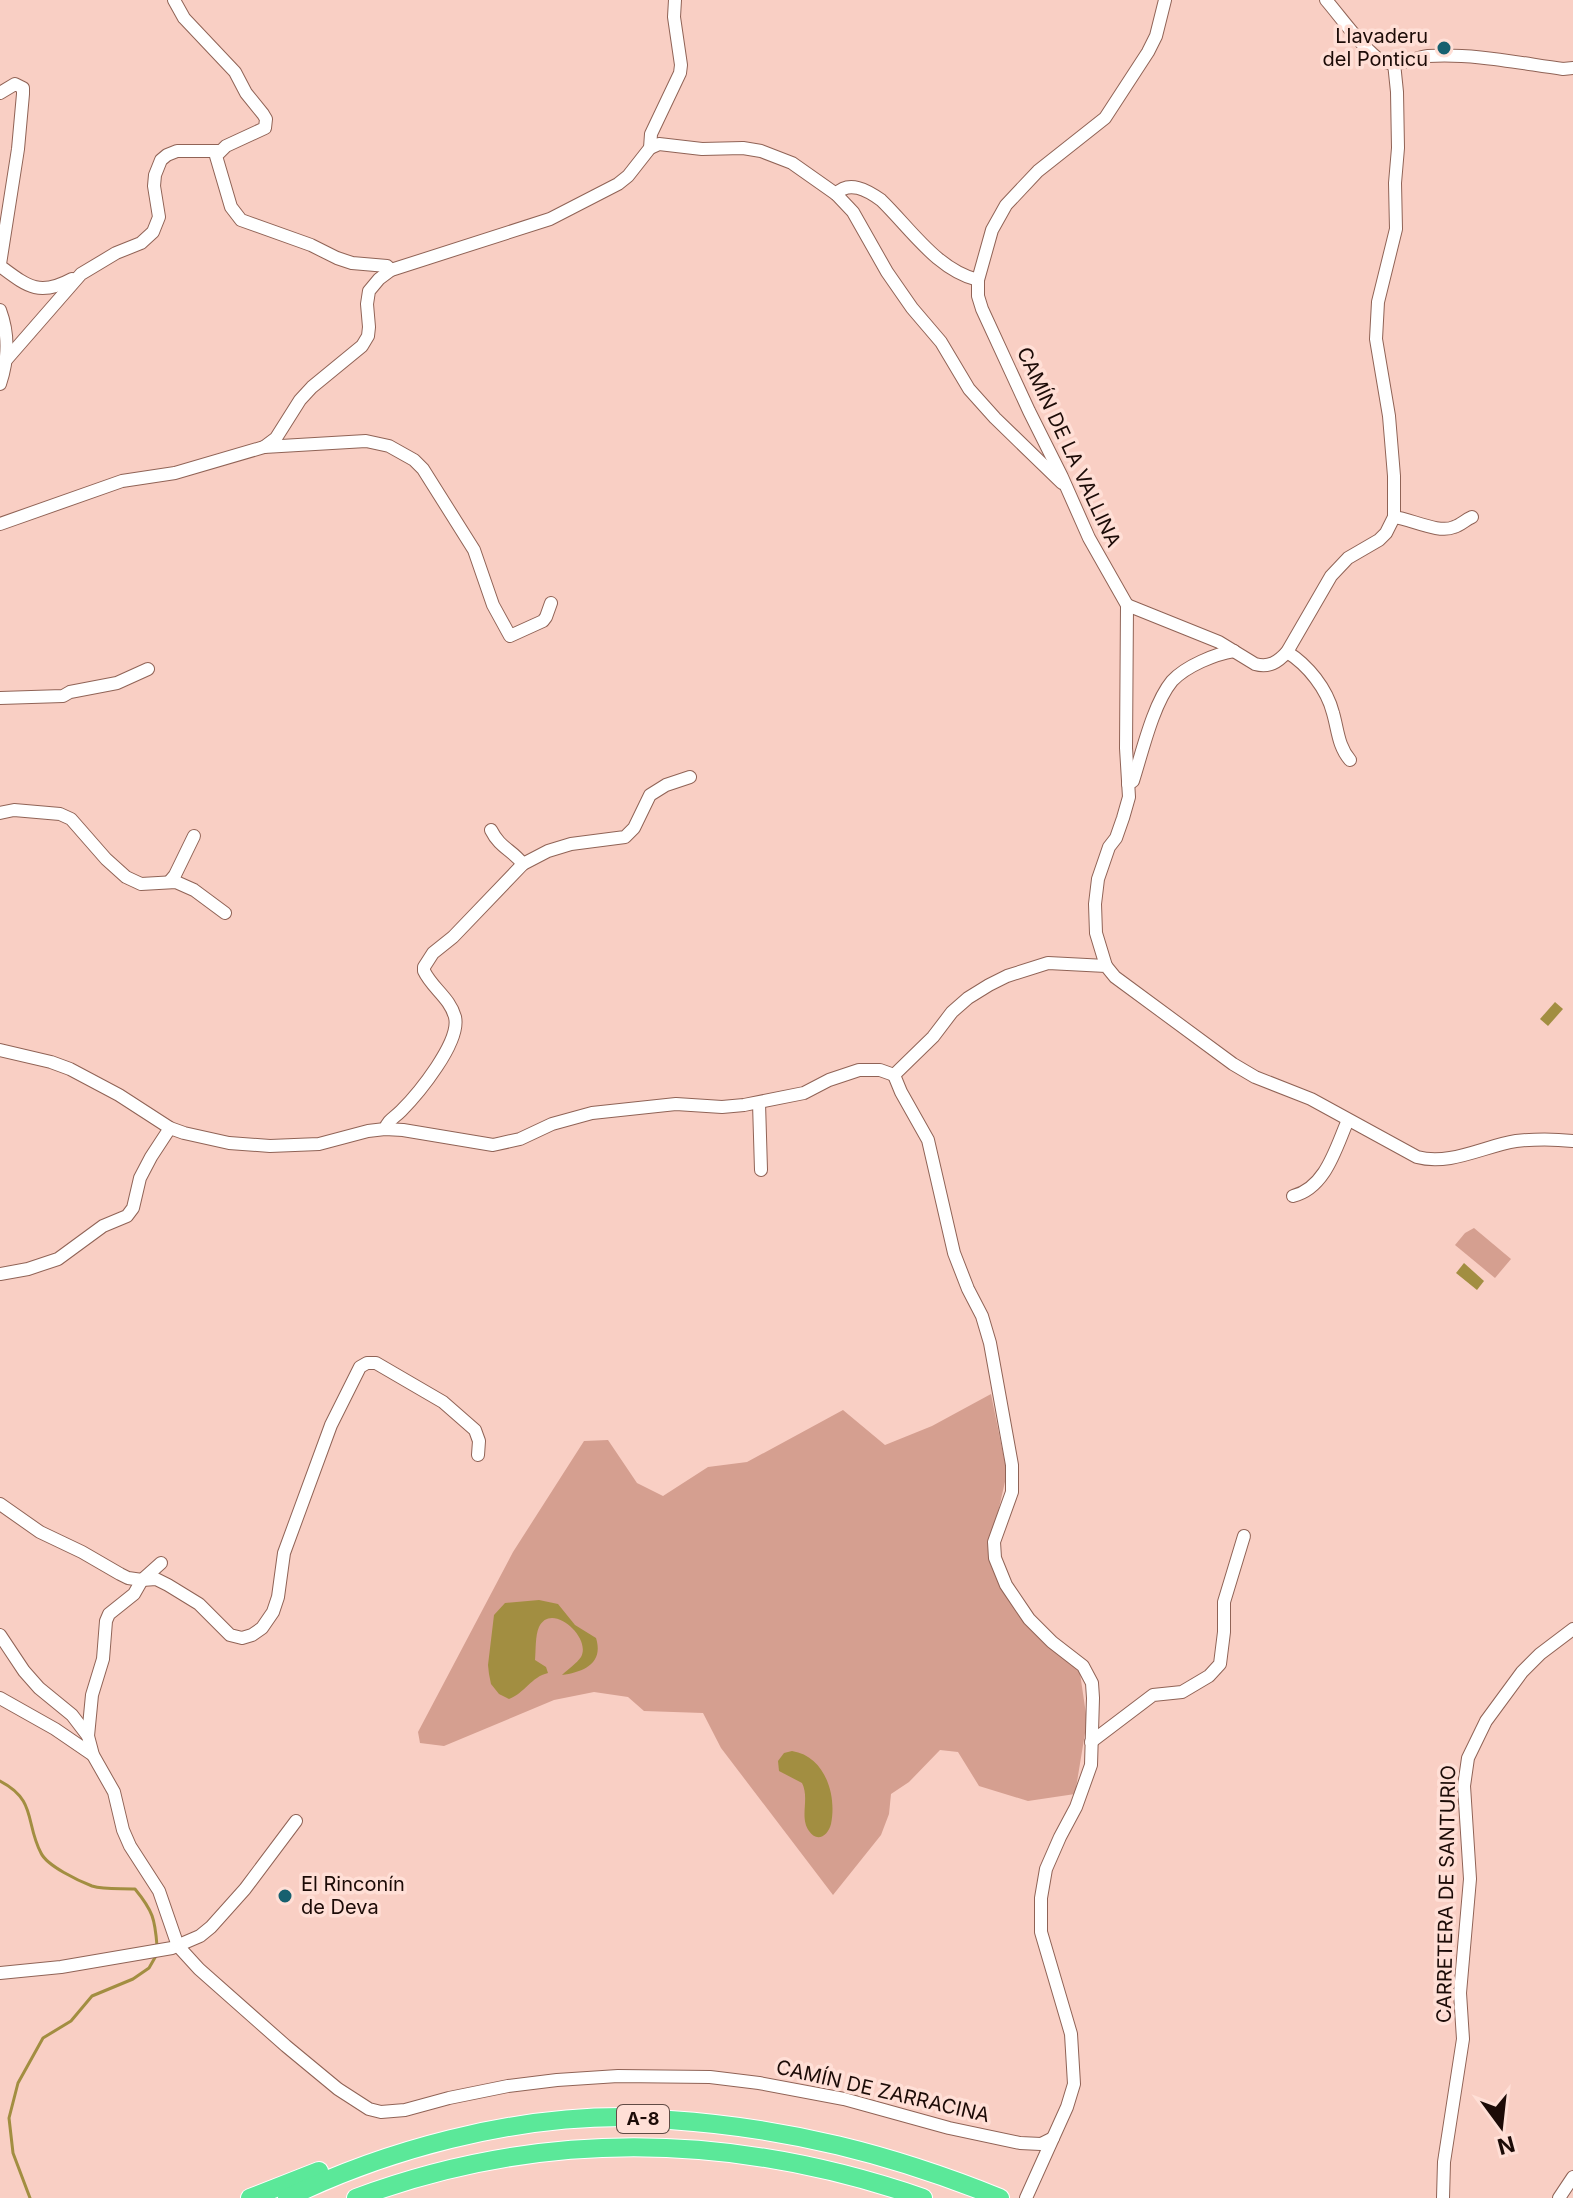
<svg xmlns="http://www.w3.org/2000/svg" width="1573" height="2198" viewBox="0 0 1573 2198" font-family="Inter,sans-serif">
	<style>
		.green { fill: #d59f90 }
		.water { fill: #a28e41 }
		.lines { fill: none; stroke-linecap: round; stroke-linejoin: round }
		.stream { stroke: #a28e41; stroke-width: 3 }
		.minor-casing { stroke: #906356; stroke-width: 14 }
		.highway-casing { stroke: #fff; stroke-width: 20 }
		.minor { stroke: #fff; stroke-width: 12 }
		.highway { stroke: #5be899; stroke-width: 18 }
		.poi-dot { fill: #17606f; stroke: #ffdfd6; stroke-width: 3 }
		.labels { text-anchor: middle; stroke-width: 7; stroke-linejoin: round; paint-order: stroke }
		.shield { fill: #ffdfd6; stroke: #604b45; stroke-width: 2 }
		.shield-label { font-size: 18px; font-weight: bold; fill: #1c0b07 }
		.poi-label { font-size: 20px; fill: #1c0b07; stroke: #ffdfd6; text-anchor: end }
		.street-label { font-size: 20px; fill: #1c0b07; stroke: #ffdfd6 }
	</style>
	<rect width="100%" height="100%" fill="#f9cfc4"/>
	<g class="green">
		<polygon points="1474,1228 1511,1259 1495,1278 1455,1245 1465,1233"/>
		<polygon points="991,1394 1007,1473 988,1556 1024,1611 1080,1673 1087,1721 1075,1794 1028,1801 979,1786 958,1752 940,1750 909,1782 891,1794 889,1814 881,1835 833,1895 721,1748 703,1713 644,1711 628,1697 594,1692 554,1700 444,1746 420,1743 418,1732 513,1552 584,1441 608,1440 637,1483 663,1496 708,1467 747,1462 843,1410 885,1445 932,1426"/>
	</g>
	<g class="water">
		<polygon points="1555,1002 1563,1009 1548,1026 1540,1019"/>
		<polygon points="1464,1263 1484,1281 1477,1290 1456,1273"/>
		<path d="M539,1600L558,1604L575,1625L596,1638C604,1664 583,1672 562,1675C567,1670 577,1663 581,1657C592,1637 551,1601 539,1627C535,1636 536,1650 535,1660L546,1667L548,1673C531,1677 525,1693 509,1699L499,1694L491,1684L489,1674L488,1665L494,1615L505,1603Z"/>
		<path d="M792,1751C825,1756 837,1795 831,1824C828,1836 817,1843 809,1831C799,1817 810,1799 802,1783L779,1771L778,1761L784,1753Z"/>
	</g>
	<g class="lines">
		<g class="stream">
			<path d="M0,1781C37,1800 25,1823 41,1853C47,1866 79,1881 92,1886C105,1890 122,1888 135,1889C153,1911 155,1919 157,1946"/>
			<polyline points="30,2198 13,2153 9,2118 18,2083 43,2038 71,2021 92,1996 133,1979 149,1968 157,1954"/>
		</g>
		<defs>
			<g id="minor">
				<polyline points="174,0 184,18 235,72 246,93 263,114 266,119 265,128 226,146 216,156 231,207 241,220 311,245 337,258 352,263 387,266 391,270"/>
				<path d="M1326,0C1340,16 1363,49 1380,60C1396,69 1412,58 1428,56C1472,53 1519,63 1563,69L1573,68"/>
				<polyline points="0,93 15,84 23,88 23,94 18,149 0,264"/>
				<polyline points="650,148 659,144 702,149 743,148 761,151 792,163 836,194 853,212 887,272 912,308 941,342 969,389 995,418 1062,483"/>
				<path d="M836,194C849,180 867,190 881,200C910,228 937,270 978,280"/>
				<path d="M0,266C27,286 39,297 72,279"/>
				<path d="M0,310C9,334 8,360 0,384"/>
				<polyline points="6,360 81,274 116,253 141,243 153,232 159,217 154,186 155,175 161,160 167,155 177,151 219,151"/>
				<polyline points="264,447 366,441 389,446 414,460 423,469 474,550 493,605 510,636 543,621 546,617 551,603"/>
				<path d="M1394,517C1411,519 1439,534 1454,527C1461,525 1465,520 1472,517"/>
				<polyline points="0,524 122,481 175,473 264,447 276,438 300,400 312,387 362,346 368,336 369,327 367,304 369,291 379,279 391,270 550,219 618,184 628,176 650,148 651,134 680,73 681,65 674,17 675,0"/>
				<path d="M1127,605L1219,642L1255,664C1269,668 1278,662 1287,652L1331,576L1348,558L1379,540L1386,533L1394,517V476L1389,416L1376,339L1378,302L1396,229L1395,183L1398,148L1397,92L1394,63"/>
				<path d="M1287,652C1308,665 1327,689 1333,713C1338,730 1338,746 1350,760"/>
				<polyline points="0,698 63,696 70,692 117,683 148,669"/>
				<path d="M1128,784L1133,781C1142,753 1153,704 1172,681C1186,666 1215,654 1234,651"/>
				<polyline points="0,813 14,810 60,814 71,819 106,859 126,877 141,884 176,882 194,890 225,913"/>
				<path d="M491,830C500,848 511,849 523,864"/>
				<polyline points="170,881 175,875 194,836"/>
				<polyline points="1106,966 1096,933 1095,904 1098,879 1109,847 1116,838 1123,818 1129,797 1126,748 1127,605 1089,538 1062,477 1029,411 982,309 978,296 978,280 992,230 1006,205 1038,171 1105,118 1148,52 1156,36 1165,0"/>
				<polyline points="0,1050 51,1062 70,1069 119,1095 170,1128 184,1133 229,1143 270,1146 319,1144 368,1131 385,1129 403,1130 493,1145 520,1139 552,1124 592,1113 676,1104 722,1107 744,1105 804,1093 829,1080 859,1070 880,1070 894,1075"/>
				<polyline points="894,1075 901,1092 928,1140 954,1253 968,1289 982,1316 990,1343 1012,1465 1012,1492 994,1542 995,1558 1006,1585 1029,1619 1052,1642 1083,1666 1092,1683 1093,1698 1091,1765 1076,1807 1060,1837 1046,1869 1041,1898 1041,1932 1071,2034 1074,2084 1067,2107 1026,2198"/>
				<path d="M894,1075L933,1037L952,1012L968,998L989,985L1007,976L1048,963L1106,966L1115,977L1233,1064L1255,1077L1311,1099L1417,1157C1450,1166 1484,1146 1516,1141C1534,1139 1555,1139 1573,1141"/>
				<polyline points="759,1103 761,1170"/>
				<path d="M385,1129C388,1120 394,1118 401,1111C418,1094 461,1042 455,1017C450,998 432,988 424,971V967L433,953L453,937L523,864L548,851L571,844L625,837L634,828L650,795L666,785L690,777"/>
				<path d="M1293,1196C1326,1188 1336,1147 1348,1120"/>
				<polyline points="0,1274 28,1269 58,1259 103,1226 127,1216 133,1208 140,1178 151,1157 170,1128"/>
				<polyline points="0,1504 40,1532 82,1552 120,1574 128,1578 142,1580 156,1579 168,1585 199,1604 230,1635 242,1638 252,1635 262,1628 273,1612 278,1597 284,1553 331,1425 360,1367 367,1363 376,1363 443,1402 475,1430 479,1441 478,1455"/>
				<polyline points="0,1635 24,1671 39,1688 72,1715 88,1736 93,1755 114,1792 123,1830 130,1846 159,1891 178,1946 199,1969 286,2046 338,2089 369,2109 381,2112 405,2110 449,2098 508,2086 557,2080 618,2076 710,2077 759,2083 844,2099 949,2128 1020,2143 1041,2144 1053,2138"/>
				<polyline points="0,1698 55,1729 93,1755"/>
				<polyline points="88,1736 92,1695 103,1659 106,1621 109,1614 134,1594 142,1580 161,1563"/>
				<polyline points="1091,1742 1153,1695 1182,1692 1209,1676 1220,1664 1224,1632 1224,1602 1244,1536"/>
				<polyline points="0,1973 61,1967 172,1948 200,1936 211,1927 245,1889 296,1821"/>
				<polyline points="1443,2198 1444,2162 1463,2039 1460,1993 1470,1879 1464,1786 1468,1758 1486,1721 1522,1672 1540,1654 1573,1629"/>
				<polyline points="1559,2198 1573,2177"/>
			</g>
			<g id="highway">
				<polyline points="250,2198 319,2171"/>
				<path d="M287,2198C388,2149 510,2117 622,2117C638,2117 654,2119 670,2120C788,2128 891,2154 1000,2198"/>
				<path d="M356,2198C544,2128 734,2133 923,2198"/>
			</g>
		</defs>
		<use href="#minor" class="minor-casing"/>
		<use href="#highway" class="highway-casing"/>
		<use href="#minor" class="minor"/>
		<use href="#highway" class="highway"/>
	</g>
	<g class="poi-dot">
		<circle cx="1444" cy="48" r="8"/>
		<circle cx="285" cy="1896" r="8"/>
	</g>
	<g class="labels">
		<rect class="shield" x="617" y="2105" width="52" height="28" rx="6"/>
		<g class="shield-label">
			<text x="643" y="2125">A-8</text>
		</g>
		<g class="poi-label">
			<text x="1428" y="43">Llavaderu<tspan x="1428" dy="23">del Ponticu</tspan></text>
			<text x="301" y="1891" text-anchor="start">El Rinconín<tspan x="301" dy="23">de Deva</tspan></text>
		</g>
		<g class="street-label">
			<text transform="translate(1069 447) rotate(65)" y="7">CAMÍN DE LA VALLINA</text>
			<text transform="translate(1446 1894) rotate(-89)" y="7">CARRETERA DE SANTURIO</text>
			<text transform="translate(883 2091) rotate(13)" y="7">CAMÍN DE ZARRACINA</text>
		</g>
	</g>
	<g transform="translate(1501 2126) rotate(165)" stroke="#ffdfd6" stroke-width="6" paint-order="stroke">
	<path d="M0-6L14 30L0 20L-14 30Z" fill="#1c0b07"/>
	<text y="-12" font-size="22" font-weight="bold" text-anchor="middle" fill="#1c0b07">N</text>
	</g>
</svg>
